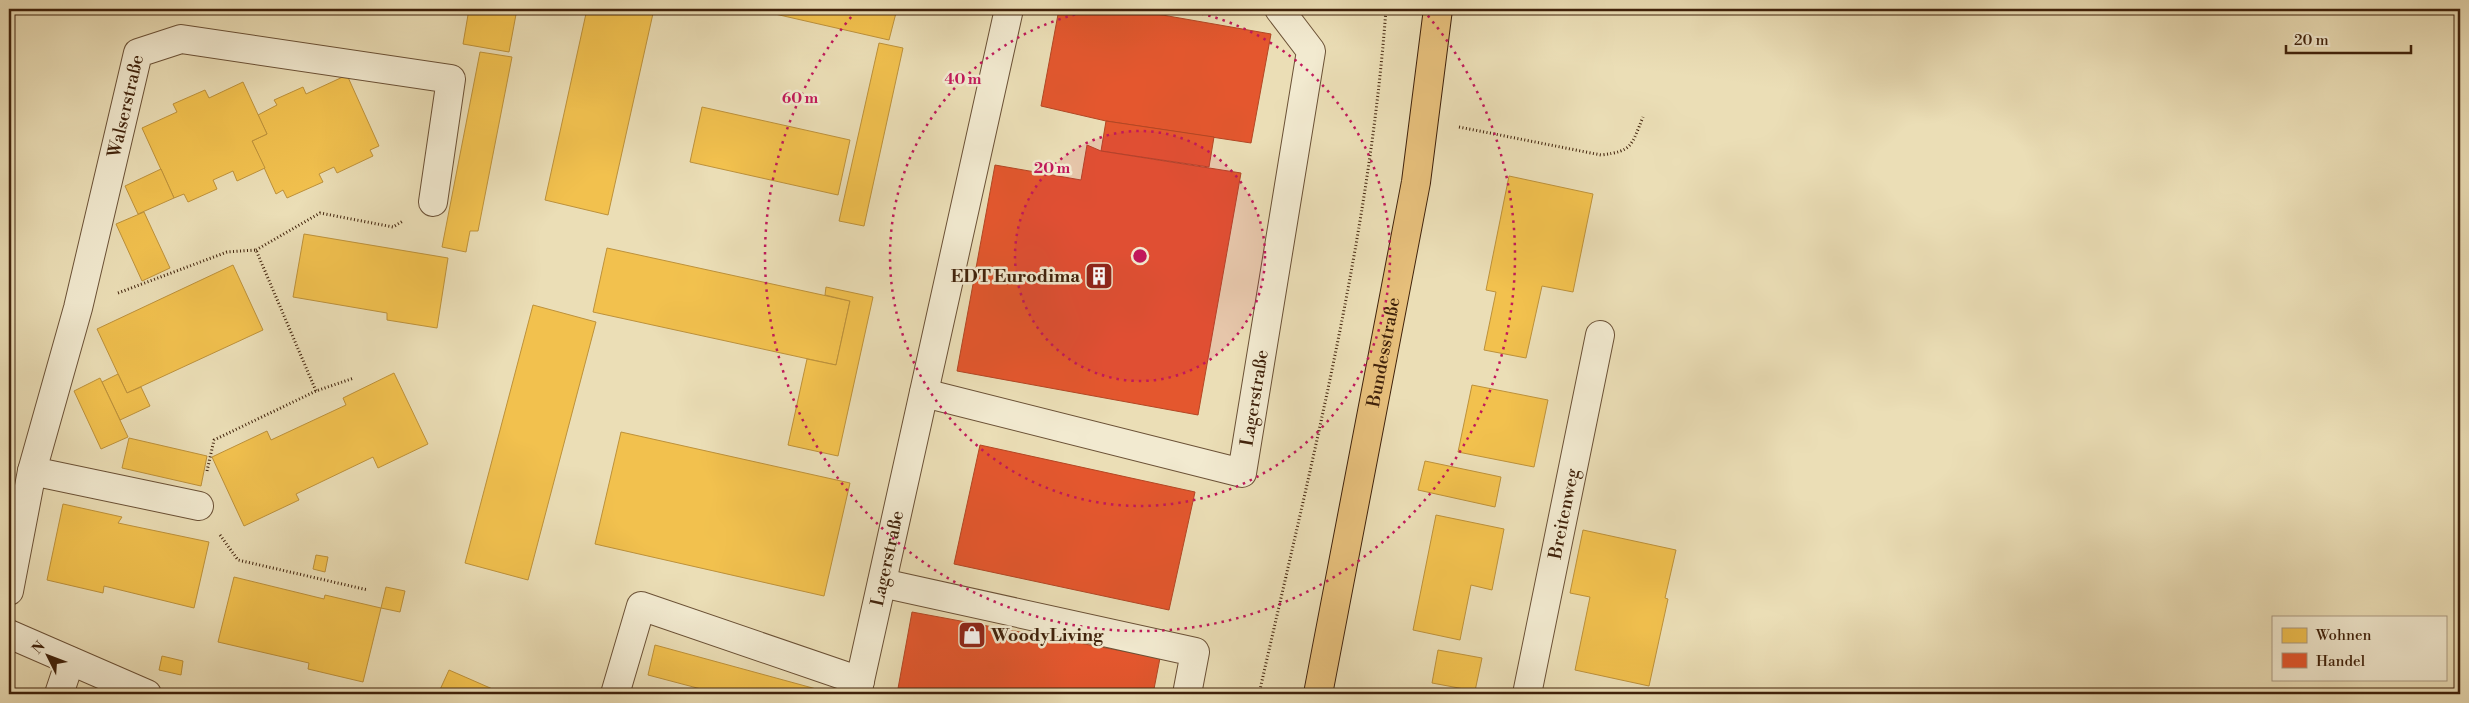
<svg xmlns="http://www.w3.org/2000/svg" width="2469" height="703" viewBox="0 0 2469 703" font-family="'Libre Bodoni',serif">
	<style>
		.homes { fill: #f2c14e; stroke: #bd913a }
		.shops { fill: #e4572e; stroke: #b34724 }
		.lines { fill: none; stroke-linecap: round; stroke-linejoin: round }
		.minor-casing { stroke: #6b5136; stroke-width: 30 }
		.major-casing { stroke: #40220b; stroke-width: 30 }
		.path { stroke: #40220b; stroke-width: 3; stroke-dasharray: 1 2.5; stroke-linecap: butt }
		.minor { stroke: #f2ead0; stroke-width: 28 }
		.major { stroke: #e6bf7b; stroke-width: 28 }
		.ring { fill: none; stroke: #c2185b; stroke-width: 2.5; stroke-dasharray: 2.5 5 }
		.labels { text-anchor: middle; stroke-width: 5; stroke-linejoin: round; paint-order: stroke }
		.street-label { font-size: 18px; fill: #40220b; stroke: #f2ead0 }
		.poi-label { font-size: 18px; font-weight: bold; fill: #40220b; stroke: #f2ead0; text-anchor: end }
		.centre { fill: #c2185b; stroke: #f2ead0; stroke-width: 2.5 }
		.ring-label { font-size: 15px; text-anchor: middle; font-weight: bold; fill: #c2185b; stroke: #f2ead0; stroke-width: 5; stroke-linejoin: round; paint-order: stroke }
	</style>
	<rect width="100%" height="100%" fill="#ebdeb6"/>
	<filter id="stains"><feTurbulence type="fractalNoise" baseFrequency=".004" numOctaves="4"/><feColorMatrix values="0 0 0 0 .2 0 0 0 0 .09 0 0 0 0 .02 0 0 0 .5 -.17"/></filter>
	<radialGradient id="worn" r=".72"><stop offset=".6" stop-color="#630" stop-opacity="0"/><stop offset="1" stop-color="#630" stop-opacity=".3"/></radialGradient>
	<g class="homes">
		<polygon points="469,9 517,9 509,52 463,44"/>
		<polygon points="587,9 654,9 608,215 545,200"/>
		<polygon points="753,9 897,9 889,40"/>
		<polygon points="879,43 903,48 864,226 839,221"/>
		<polygon points="480,52 512,57 478,231 470,231 466,252 442,247"/>
		<polygon points="347,75 379,146 370,150 373,156 337,173 334,167 319,174 323,182 287,198 283,190 276,194 252,141 267,134 258,115 277,105 274,100 303,87 306,94"/>
		<polygon points="243,82 267,134 252,141 265,168 237,181 233,171 213,180 217,189 188,202 184,194 174,198 142,128 177,112 173,104 205,90 209,98"/>
		<polygon points="702,107 850,140 838,195 690,162"/>
		<polygon points="161,169 174,198 138,214 125,186"/>
		<polygon points="1509,176 1593,194 1573,292 1542,286 1526,358 1484,350 1496,292 1486,290"/>
		<polygon points="144,212 170,268 142,281 116,224"/>
		<polygon points="304,234 448,258 437,328 387,320 387,313 293,297"/>
		<polygon points="607,248 850,301 836,365 593,312"/>
		<polygon points="233,265 263,330 127,393 97,329"/>
		<polygon points="826,287 873,297 838,456 788,445 807,359 836,365 850,301 825,295"/>
		<polygon points="533,305 596,322 528,580 465,563"/>
		<polygon points="394,373 428,444 378,468 373,457 296,494 299,500 244,526 212,457 267,431 271,440 346,405 343,398"/>
		<polygon points="118,374 127,393 141,387 150,406 120,420 102,382"/>
		<polygon points="100,378 128,437 101,449 74,391"/>
		<polygon points="1472,385 1548,400 1534,467 1458,452"/>
		<polygon points="621,432 850,483 824,596 595,544"/>
		<polygon points="129,438 207,456 201,486 122,468"/>
		<polygon points="1425,461 1501,477 1495,507 1418,490"/>
		<polygon points="63,504 122,517 118,523 209,542 194,608 104,586 103,593 47,580"/>
		<polygon points="1436,515 1504,529 1492,590 1471,585 1460,640 1413,630"/>
		<polygon points="1583,530 1676,550 1665,598 1668,599 1649,686 1575,670 1590,597 1570,593"/>
		<polygon points="316,555 328,557 325,572 313,569"/>
		<polygon points="234,577 324,599 325,595 381,608 363,682 308,669 309,663 218,642"/>
		<polygon points="386,587 405,591 400,612 381,608"/>
		<polygon points="655,645 820,690 819,694 720,694 648,675"/>
		<polygon points="1438,650 1482,658 1475,691 1432,683"/>
		<polygon points="162,656 183,661 181,675 159,670"/>
		<polygon points="449,670 504,694 438,694"/>
	</g>
	<g class="shops">
		<polygon points="1059,9 1128,9 1271,34 1251,143 1106,121 1041,106"/>
		<polygon points="1106,121 1214,137 1209,167 1101,151"/>
		<polygon points="1087,145 1101,151 1241,173 1198,415 957,371 995,165 1081,180"/>
		<polygon points="980,445 1195,492 1169,610 954,564"/>
		<polygon points="912,612 1160,658 1153,694 897,694"/>
	</g>
	<g class="lines">
		<defs>
			<g id="minor">
				<path id="s1" d="M924,393L1242,473L1311,51L1279,9"/>
				<polyline points="32,471 199,506"/>
				<polyline points="882,583 1195,652 1187,694"/>
				<path id="s2" d="M9,591L32,471L78,308L138,53L181,39L451,79L433,202"/>
				<polyline points="9,634 147,694"/>
				<polyline points="59,694 70,661"/>
				<polyline points="615,694 641,606 860,681"/>
				<path id="s3" d="M857,694L1009,9"/>
				<path id="s4" d="M1527,694L1600,335"/>
			</g>
			<g id="major">
				<path id="s5" d="M1318,694L1416,182L1438,9"/>
			</g>
		</defs>
		<use href="#minor" class="minor-casing"/>
		<use href="#major" class="major-casing"/>
		<g class="path">
			<path d="M1459,127L1601,155C1633,151 1631,146 1643,117"/>
			<polyline points="256,250 320,213 393,227 403,221"/>
			<polyline points="118,293 227,252 256,250 316,391"/>
			<polyline points="207,471 214,440 316,391 354,378"/>
			<polyline points="220,535 238,560 368,590"/>
			<path d="M1259,694C1310,468 1369,241 1386,9"/>
		</g>
		<use href="#minor" class="minor"/>
		<use href="#major" class="major"/>
	</g>
	<circle cx="1140" cy="256" r="125" fill="#c2185b" fill-opacity=".12"/>
	<g class="ring">
		<circle cx="1140" cy="256" r="125"/>
		<path d="M1179 9A250 250 0 1 1 1101 9"/>
		<path d="M1423 10A375 375 0 1 1 857 10"/>
	</g>
	<defs>
		<symbol id="building-square" viewBox="-11 -11 22 22"><rect x="-9" y="-9" width="18" height="18" rx="4" fill="#8f2418" stroke="#f2ead0"/><path d="M-4-6H4V6H1V3H-1V6H-4ZM-2.5-4.3h1.7v1.8h-1.7ZM.8-4.3h1.7v1.8H.8ZM-2.5-1h1.7V.8h-1.7ZM.8-1h1.7V.8H.8Z" fill="#fff"/></symbol>
		<symbol id="shop-square" viewBox="-11 -11 22 22"><rect x="-9" y="-9" width="18" height="18" rx="4" fill="#8f2418" stroke="#f2ead0"/><path d="M-5-2.5h2.3a2.7 3.5 0 0 1 5.4 0H5L5.5 6h-11ZM-1.5-2.5h3a1.5 2.3 0 0 0-3 0Z" fill="#fff"/></symbol>
	</defs>
	<g fill-rule="evenodd">
		<use href="#building-square" x="1083" y="260" width="32" height="32"/>
		<use href="#shop-square" x="956" y="619" width="32" height="32"/>
	</g>
	<g class="labels">
		<g class="street-label">
			<text dy="6" stroke="none"><textPath href="#s2" startOffset="499">Walserstraße</textPath></text>
			<text dy="6" stroke="none"><textPath href="#s5" startOffset="348">Bundesstraße</textPath></text>
			<text dy="6" stroke="none"><textPath href="#s1" startOffset="404">Lagerstraße</textPath></text>
			<text dy="6" stroke="none"><textPath href="#s4" startOffset="184">Breitenweg</textPath></text>
			<text dy="6" stroke="none"><textPath href="#s3" startOffset="139">Lagerstraße</textPath></text>
		</g>
		<g class="poi-label">
			<text x="1080" y="282">EDT Eurodima</text>
			<text x="991" y="641" text-anchor="start">WoodyLiving</text>
		</g>
	</g>
	<circle cx="1140" cy="256" r="8" class="centre"/>
	<g class="ring-label">
		<text x="963" y="84">40 m</text>
		<text x="800" y="103">60 m</text>
		<text x="1052" y="173">20 m</text>
	</g>
	<rect width="2469" height="703" fill="none" stroke="#ebdeb6" stroke-width="30"/>
	<rect x="10" y="10" width="2449" height="683" fill="none" stroke="#40220b" stroke-width="2.5"/>
	<rect x="15" y="15" width="2439" height="673" fill="none" stroke="#40220b"/>
	<rect x="2272" y="616" width="175" height="65" fill="#f2ead0" stroke="#ab9a81"/>
	<rect x="2282" y="628" width="25" height="15" fill="#f2c14e" stroke="#ab9a81"/>
	<text x="2316" y="640" font-size="15" fill="#40220b">Wohnen</text>
	<rect x="2282" y="653" width="25" height="15" fill="#e4572e" stroke="#ab9a81"/>
	<text x="2316" y="666" font-size="15" fill="#40220b">Handel</text>
	<g transform="translate(48 656) rotate(312)" stroke="#f2ead0" stroke-width="4" paint-order="stroke">
	<path d="M0-4L9 19L0 12L-9 19Z" fill="#40220b"/>
	<text y="-8" font-size="14" font-weight="bold" text-anchor="middle" fill="#40220b">N</text>
	</g>
	<path d="M2286 45v8h125v-8" fill="none" stroke="#40220b" stroke-width="2.5"/>
	<text x="2294" y="45" font-size="15" fill="#40220b" stroke="#f2ead0" stroke-width="4" paint-order="stroke">20 m</text>
	<rect width="100%" height="100%" filter="url(#stains)"/>
	<rect width="100%" height="100%" fill="url(#worn)"/>
</svg>
